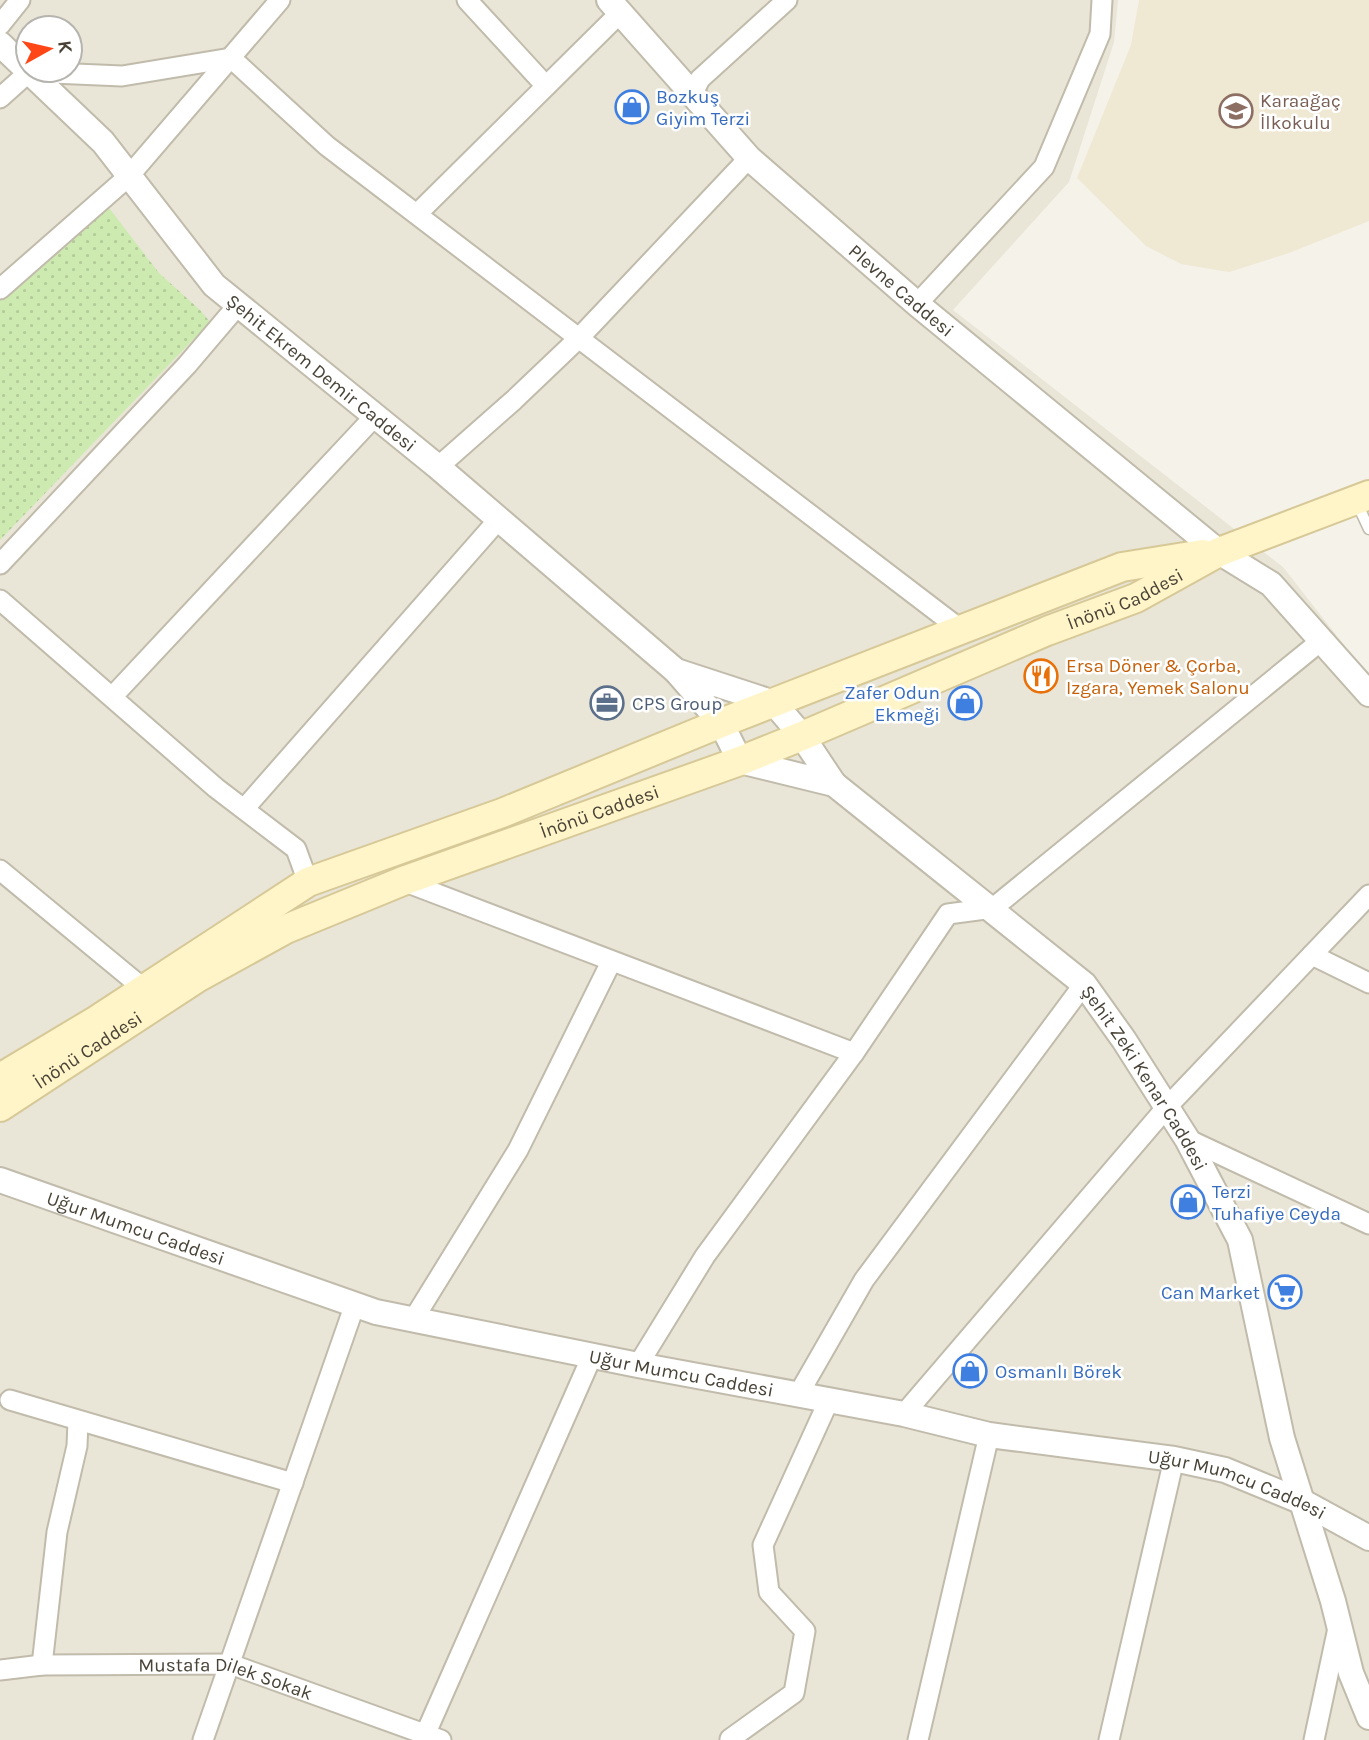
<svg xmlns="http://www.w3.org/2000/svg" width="1369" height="1740" viewBox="0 0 1369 1740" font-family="Karla,sans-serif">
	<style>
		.residential { fill: #e9e5d7; fill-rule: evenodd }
		.education { fill: #efe8d3 }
		.park { fill: url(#park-dots) }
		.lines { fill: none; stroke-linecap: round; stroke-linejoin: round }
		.service-casing { stroke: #c1bbab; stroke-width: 13 }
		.minor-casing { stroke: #c1bbab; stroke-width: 23 }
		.tertiary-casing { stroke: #c1bbab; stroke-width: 28 }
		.secondary-casing { stroke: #d7c997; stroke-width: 32 }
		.service { stroke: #fff; stroke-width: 10 }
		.minor { stroke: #fff; stroke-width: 19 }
		.tertiary { stroke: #fff; stroke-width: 24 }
		.secondary { stroke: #fff5c9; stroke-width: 28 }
		.labels { text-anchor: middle; stroke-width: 5; stroke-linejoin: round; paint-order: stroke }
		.shop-label { font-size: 19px; fill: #366cbe; stroke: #fff; text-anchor: start }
		.education-label { font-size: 19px; fill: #785e54; stroke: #fff; text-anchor: start }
		.street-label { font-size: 19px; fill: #494337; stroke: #fff }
		.food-label { font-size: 19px; fill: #c56008; stroke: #fff; text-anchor: start }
		.service-label { font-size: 19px; fill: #4e5e75; stroke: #fff; text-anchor: start }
	</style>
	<defs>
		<pattern id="park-dots" width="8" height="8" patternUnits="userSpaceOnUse" patternTransform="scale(1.75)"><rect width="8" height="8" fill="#cdebb1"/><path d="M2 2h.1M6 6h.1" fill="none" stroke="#b2cb99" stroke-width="1.8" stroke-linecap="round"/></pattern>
	</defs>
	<rect width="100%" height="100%" fill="#f5f2e9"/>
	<path class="residential" d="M0,0H1118L1114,42L1069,182L953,310L1283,567L1369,677V1740H0ZM28,28H70V70H28Z"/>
	<polygon class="education" points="1139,0 1369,0 1369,221 1289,253 1229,272 1181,264 1146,246 1077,178 1131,45"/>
	<polygon class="park" points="106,204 159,273 200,310 210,322 0,540 0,299"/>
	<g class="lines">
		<defs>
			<polyline id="service" points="1356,501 1369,529"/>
			<g id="minor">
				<polyline points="467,0 546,86"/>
				<polyline points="0,25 20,0"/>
				<polyline points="692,95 700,79 787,0"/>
				<polyline points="0,98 29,72 122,76 231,58 327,146 960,629"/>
				<polyline points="417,214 620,13"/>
				<polyline points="0,289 129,176 280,0"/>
				<polyline points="917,304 1044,167 1100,34 1102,0"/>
				<polyline points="438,467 514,400 579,338 749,158"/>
				<polyline points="0,564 187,365 238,305"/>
				<polyline points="0,600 216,788 296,849 308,882"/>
				<polyline points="112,697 375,416"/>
				<polyline points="244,809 499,519"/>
				<polyline points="0,870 144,989"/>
				<polyline points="403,881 854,1053"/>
				<polyline points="1312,955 1369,983"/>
				<polyline points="1187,1139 1369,1224"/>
				<polyline points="413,1320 518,1150 611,962"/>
				<polyline points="638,1365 705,1256 854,1053 948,914 993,908 1322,640"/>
				<polyline points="798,1395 864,1280 1084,984"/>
				<polyline points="10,1400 293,1483"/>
				<polyline points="904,1414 1166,1108 1369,895"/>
				<polyline points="42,1665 57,1532 77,1446 78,1421"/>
				<path id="s1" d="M0,1670L42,1665L230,1664L441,1740"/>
				<polyline points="425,1735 592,1356"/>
				<polyline points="730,1739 794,1693 805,1631 769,1592 763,1545 829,1400"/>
				<polyline points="203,1740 355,1304"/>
				<polyline points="918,1740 989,1435"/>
				<polyline points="1109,1740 1174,1459"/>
				<polyline points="1314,1740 1338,1628"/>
			</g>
			<g id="tertiary">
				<path id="s2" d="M609,0L749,158L917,304L1219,552L1271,584L1369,694"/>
				<path id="s3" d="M0,44L103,142L214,285L438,467L676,671"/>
				<polygon points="676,671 774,703 802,736 834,784 740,761 721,723"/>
				<path id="s4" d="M834,784L1084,984L1124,1040L1187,1139L1240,1240L1282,1438L1333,1601L1351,1673L1369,1717"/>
				<path id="s5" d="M0,1180L376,1312L638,1365L904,1414L989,1435L1174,1459L1225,1470L1305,1503L1369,1538"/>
			</g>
			<g id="secondary">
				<polyline points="0,1078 97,1020 308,882 502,813 721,723 1122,567 1203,554"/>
				<path id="s6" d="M0,1107L197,978L286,929L403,881L740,761L802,736L1047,631L1136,598L1219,552L1369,495"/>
			</g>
		</defs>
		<use href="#service" class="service-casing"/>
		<use href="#minor" class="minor-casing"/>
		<use href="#tertiary" class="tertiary-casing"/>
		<use href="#secondary" class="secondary-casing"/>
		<use href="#service" class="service"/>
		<use href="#minor" class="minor"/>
		<use href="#tertiary" class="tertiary"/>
		<use href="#secondary" class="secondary"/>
	</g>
	<defs>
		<symbol id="shop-ring" viewBox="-11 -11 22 22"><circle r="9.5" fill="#fff" stroke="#3f7fe0" stroke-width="1.5"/><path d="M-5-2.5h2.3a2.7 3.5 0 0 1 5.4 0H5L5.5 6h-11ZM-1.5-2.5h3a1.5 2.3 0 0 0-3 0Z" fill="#3f7fe0"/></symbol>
		<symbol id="school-ring" viewBox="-11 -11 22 22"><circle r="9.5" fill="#fff" stroke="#8d6e63" stroke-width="1.5"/><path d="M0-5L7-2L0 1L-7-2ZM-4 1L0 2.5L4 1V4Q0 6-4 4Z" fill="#8d6e63"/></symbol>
		<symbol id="restaurant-ring" viewBox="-11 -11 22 22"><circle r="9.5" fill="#fff" stroke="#e8710a" stroke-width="1.5"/><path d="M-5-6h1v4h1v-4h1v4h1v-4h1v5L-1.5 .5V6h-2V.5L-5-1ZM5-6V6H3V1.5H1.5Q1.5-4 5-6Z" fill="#e8710a"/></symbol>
		<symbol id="office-ring" viewBox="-11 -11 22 22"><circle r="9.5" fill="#fff" stroke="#5c6f8a" stroke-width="1.5"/><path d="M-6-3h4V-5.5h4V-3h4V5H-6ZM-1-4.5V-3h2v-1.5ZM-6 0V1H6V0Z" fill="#5c6f8a"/></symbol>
		<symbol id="supermarket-ring" viewBox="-11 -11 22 22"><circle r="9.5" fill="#fff" stroke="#3f7fe0" stroke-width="1.5"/><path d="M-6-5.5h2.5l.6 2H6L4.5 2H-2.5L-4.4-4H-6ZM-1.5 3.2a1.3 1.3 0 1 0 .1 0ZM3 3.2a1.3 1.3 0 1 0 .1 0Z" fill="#3f7fe0"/></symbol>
	</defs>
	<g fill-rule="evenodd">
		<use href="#shop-ring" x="613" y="88" width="38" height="38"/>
		<use href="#school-ring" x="1217" y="92" width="38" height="38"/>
		<use href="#restaurant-ring" x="1022" y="657" width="38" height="38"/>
		<use href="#office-ring" x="588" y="684" width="38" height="38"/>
		<use href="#shop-ring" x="946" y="684" width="38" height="38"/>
		<use href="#shop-ring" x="1169" y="1183" width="38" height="38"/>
		<use href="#supermarket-ring" x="1266" y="1273" width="38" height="38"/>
		<use href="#shop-ring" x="951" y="1352" width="38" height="38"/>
	</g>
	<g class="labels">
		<g class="shop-label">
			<text x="656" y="103">Bozkuş<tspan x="656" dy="22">Giyim Terzi</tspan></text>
			<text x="940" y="699" text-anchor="end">Zafer Odun<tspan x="940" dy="22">Ekmeği</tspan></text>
			<text x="1212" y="1198">Terzi<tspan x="1212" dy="22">Tuhafiye Ceyda</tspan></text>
			<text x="1260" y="1299" text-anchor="end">Can Market</text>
			<text x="995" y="1378">Osmanlı Börek</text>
		</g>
		<g class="education-label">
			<text x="1260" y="107">Karaağaç<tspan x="1260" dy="22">İlkokulu</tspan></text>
		</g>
		<g class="street-label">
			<text dy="7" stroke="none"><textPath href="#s2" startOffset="413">Plevne Caddesi</textPath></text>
			<text dy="7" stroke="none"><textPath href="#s3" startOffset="462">Şehit Ekrem Demir Caddesi</textPath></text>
			<text dy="7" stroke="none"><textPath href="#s6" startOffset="1239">İnönü Caddesi</textPath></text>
			<text dy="7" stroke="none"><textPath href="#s6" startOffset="672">İnönü Caddesi</textPath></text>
			<text dy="7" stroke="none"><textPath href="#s6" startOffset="105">İnönü Caddesi</textPath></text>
			<text dy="7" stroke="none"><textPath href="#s4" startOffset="432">Şehit Zeki Kenar Caddesi</textPath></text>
			<text dy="7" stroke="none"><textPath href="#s5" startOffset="144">Uğur Mumcu Caddesi</textPath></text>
			<text dy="7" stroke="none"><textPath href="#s5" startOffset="710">Uğur Mumcu Caddesi</textPath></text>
			<text dy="7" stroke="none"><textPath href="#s5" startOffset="1278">Uğur Mumcu Caddesi</textPath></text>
			<text dy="7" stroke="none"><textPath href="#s1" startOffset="228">Mustafa Dilek Sokak</textPath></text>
		</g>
		<g class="food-label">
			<text x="1066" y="672">Ersa Döner &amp; Çorba,<tspan x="1066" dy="22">Izgara, Yemek Salonu</tspan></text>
		</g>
		<g class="service-label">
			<text x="632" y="710">CPS Group</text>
		</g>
	</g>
	<g transform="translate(49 49) rotate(82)"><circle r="33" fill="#ffffff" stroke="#b6b4af" stroke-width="2"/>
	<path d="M0-5L12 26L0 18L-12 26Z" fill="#ff4616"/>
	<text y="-10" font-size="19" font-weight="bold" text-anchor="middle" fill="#494337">K</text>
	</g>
</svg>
